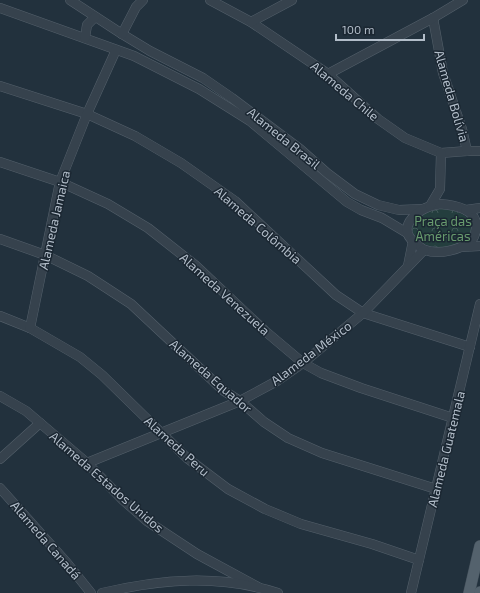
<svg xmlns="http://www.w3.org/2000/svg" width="480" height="593" viewBox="0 0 480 593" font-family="'Exo 2',sans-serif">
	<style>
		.forest { fill: url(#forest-crowns) }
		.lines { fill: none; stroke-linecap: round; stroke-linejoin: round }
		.minor-casing { stroke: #54606b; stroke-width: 10 }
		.major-casing { stroke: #424e59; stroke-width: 12 }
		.minor { stroke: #36424d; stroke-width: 9 }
		.major { stroke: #54626d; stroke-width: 11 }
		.labels { text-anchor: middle; stroke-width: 3; stroke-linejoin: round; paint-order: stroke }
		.street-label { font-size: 13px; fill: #b2bdc9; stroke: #1b2732 }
		.park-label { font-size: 13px; fill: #689b6e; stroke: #1b2732 }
	</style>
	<defs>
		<pattern id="forest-crowns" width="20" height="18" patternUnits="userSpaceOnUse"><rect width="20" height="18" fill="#243e3e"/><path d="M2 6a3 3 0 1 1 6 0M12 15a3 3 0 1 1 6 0" fill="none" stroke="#415859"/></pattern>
	</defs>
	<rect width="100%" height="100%" fill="#22313d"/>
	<path class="forest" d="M441,209C454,209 465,213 473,224L470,238C465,241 459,246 453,247C451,248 447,247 444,247C406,248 399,215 441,209Z"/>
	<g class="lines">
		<defs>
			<g id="minor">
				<polyline points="70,0 122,34 150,51 203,78 232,98 300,149 327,173 355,194 378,205 399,210 423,209"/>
				<polyline points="210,0 251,22 328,74 378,119 405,138 441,153 467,151 480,151"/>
				<polyline points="0,8 134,56 199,89 250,121 347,202 361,210 382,218 407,233"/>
				<polyline points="433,18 443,73 462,129 467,151"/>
				<polyline points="251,22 292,0"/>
				<polyline points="122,34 136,7 143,0"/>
				<polyline points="85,38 87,25 95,17"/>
				<polyline points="328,74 433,18 463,0"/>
				<polyline points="0,86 87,114 135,136 181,163 235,201 336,295 363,313 470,347"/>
				<polyline points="0,162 60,182 108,204 148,228 195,265 265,331 303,363 321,373 361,388 453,418"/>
				<path d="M440,204C454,205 478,209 476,228C476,232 474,237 472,240C461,250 439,255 425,250C422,249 418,245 415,243C400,231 409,218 422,210C428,206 434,205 440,204Z"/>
				<polyline points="430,206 440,189 441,153"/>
				<polyline points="466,210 480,208"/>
				<polyline points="0,239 45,255 88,276 131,304 224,391 240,401 264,422 288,438 322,453 436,489"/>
				<polyline points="462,247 480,246"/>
				<polyline points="408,266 413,241"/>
				<polyline points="0,316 30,328 80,357 102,375 187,458 228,489 265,509 301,524 372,544 419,560"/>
				<polyline points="30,328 60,182 87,114 116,50"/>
				<polyline points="0,396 26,411 87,463 123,500 147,521 197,554 258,587"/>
				<polyline points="0,459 40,423"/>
				<polyline points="87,463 240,401 277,381 303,363 363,313 424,250"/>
				<polyline points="0,488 67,563 91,593"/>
				<path d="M102,593C161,579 219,574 278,593"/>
				<polyline points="411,593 480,304"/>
			</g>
			<g id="major">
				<polyline points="469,593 480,546"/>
				<polyline points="480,593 480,592"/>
			</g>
		</defs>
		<use href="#minor" class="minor-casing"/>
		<use href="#major" class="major-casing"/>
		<use href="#minor" class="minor"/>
		<use href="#major" class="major"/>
	</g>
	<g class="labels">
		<g class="street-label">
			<text transform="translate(345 91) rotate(40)" y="5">Alameda Chile</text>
			<text transform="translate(452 96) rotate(74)" y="5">Alameda Bolívia</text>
			<text transform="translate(284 138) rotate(39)" y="5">Alameda Brasil</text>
			<text transform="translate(54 220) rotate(-77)" y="5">Alameda Jamaica</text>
			<text transform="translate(258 225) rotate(41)" y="5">Alameda Colômbia</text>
			<text transform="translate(225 294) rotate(42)" y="5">Alameda Venezuela</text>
			<text transform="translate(311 353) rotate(-37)" y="5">Alameda México</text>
			<text transform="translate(211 376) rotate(41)" y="5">Alameda Equador</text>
			<text transform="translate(177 446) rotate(42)" y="5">Alameda Peru</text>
			<text transform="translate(446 449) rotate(-76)" y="5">Alameda Guatemala</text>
			<text transform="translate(107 482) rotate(41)" y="5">Alameda Estados Unidos</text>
			<text transform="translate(46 540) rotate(49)" y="5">Alameda Canadá</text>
		</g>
		<g class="park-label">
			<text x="443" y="226">Praça das<tspan x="443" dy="15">Américas</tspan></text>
		</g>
	</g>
	<path d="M336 34v6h88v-6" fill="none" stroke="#b2bdc9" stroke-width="2"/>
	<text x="342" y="34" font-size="12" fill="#b2bdc9" stroke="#1b2732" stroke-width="3" paint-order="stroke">100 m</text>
</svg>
